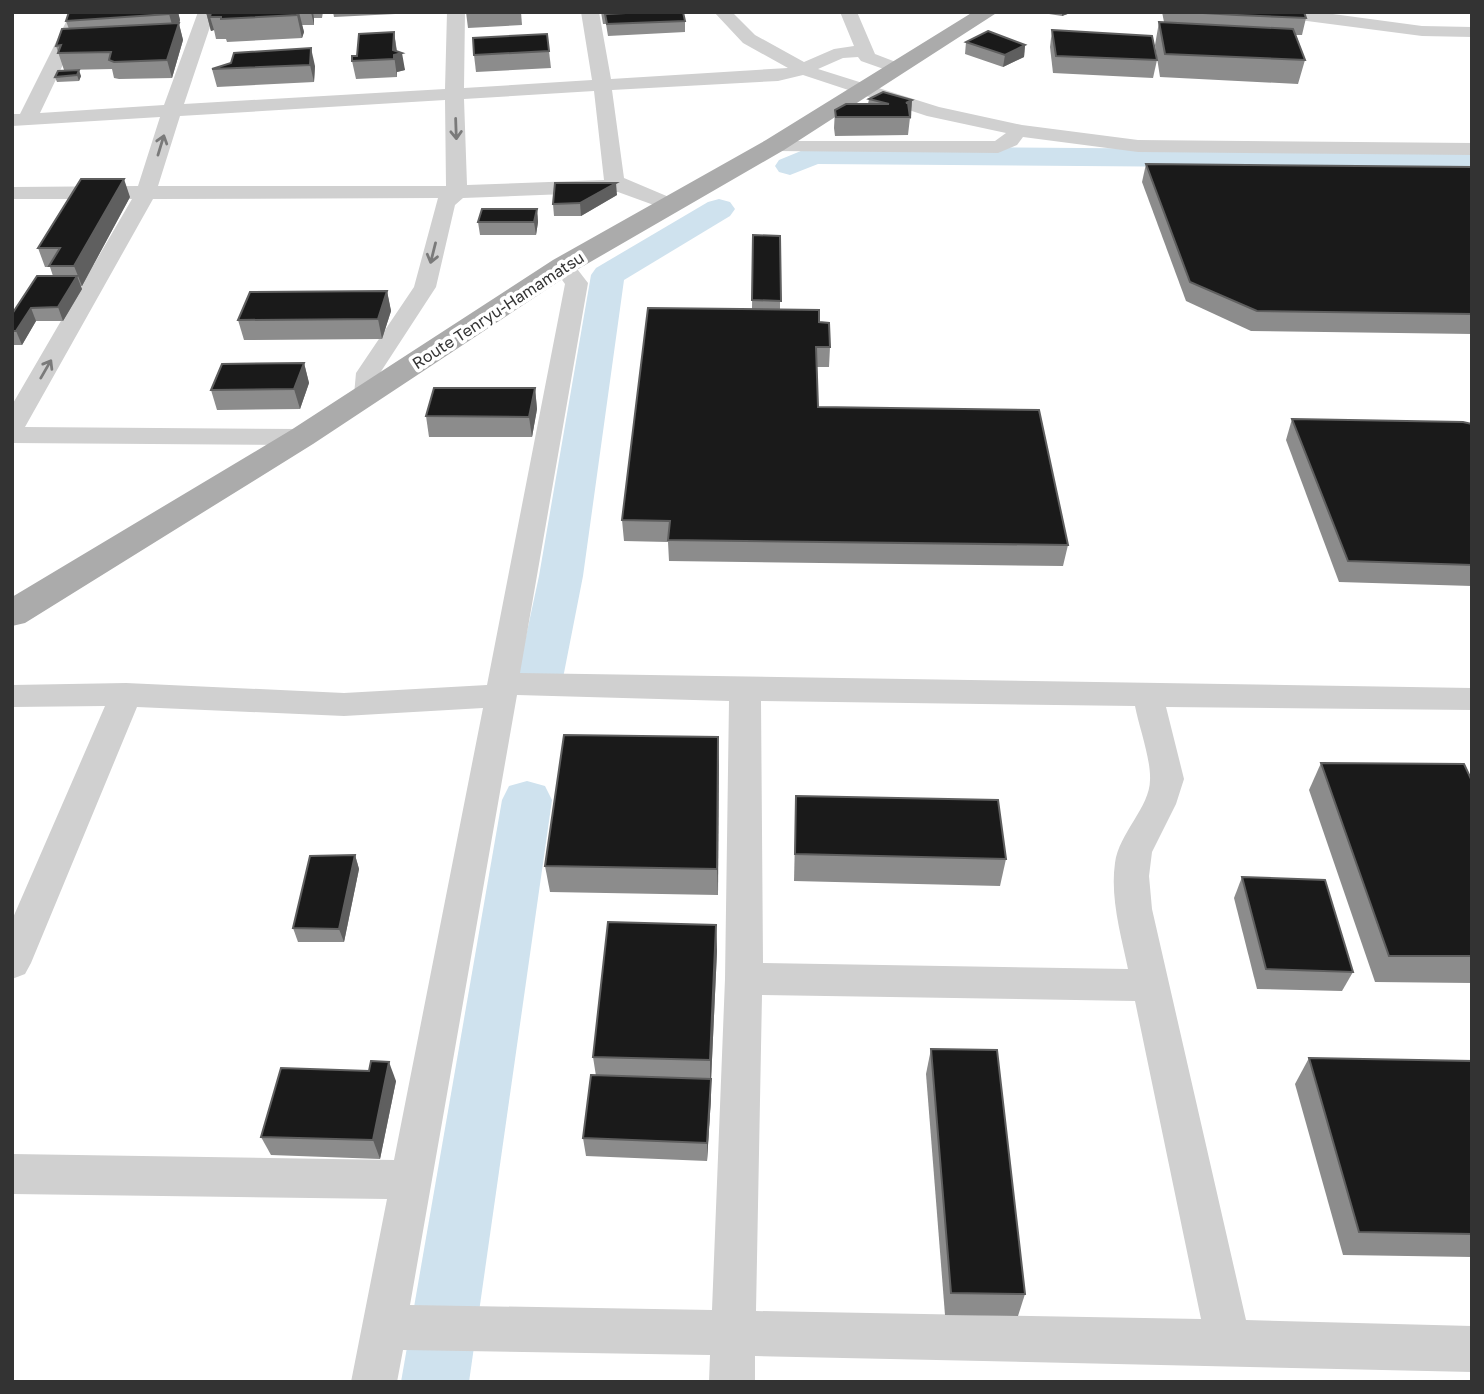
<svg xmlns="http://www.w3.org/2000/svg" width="1484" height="1394" viewBox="0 0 1484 1394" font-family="'Golos Text',sans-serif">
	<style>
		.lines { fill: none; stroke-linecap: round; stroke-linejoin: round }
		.river { fill: #cfe2ee; fill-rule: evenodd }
		.minor { fill: #d0d0d0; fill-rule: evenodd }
		.major { fill: #ababab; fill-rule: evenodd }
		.wall { fill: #8c8c8c }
		.shaded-wall { fill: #5f5f5f }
		.building { fill: #1a1a1a; stroke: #5f5f5f; stroke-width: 2 }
		.oneway { stroke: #7a7a7a }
		.labels { text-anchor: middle; stroke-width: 7; stroke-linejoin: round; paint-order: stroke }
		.far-street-label { font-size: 16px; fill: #333; stroke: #fff }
	</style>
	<rect width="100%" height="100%" fill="#fff"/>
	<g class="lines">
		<g class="river">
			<polygon points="813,146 1472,151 1472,169 818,164 790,175 779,172 775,166 779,160"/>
			<polygon points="719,199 730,202 735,209 730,216 624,280 583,576 563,678 556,690 540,695 524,690 517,678 539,576 591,275 596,268 708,202"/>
			<polygon points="527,781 545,786 552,800 469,1382 401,1382 502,800 509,786"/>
		</g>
		<g class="minor">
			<path d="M71,12H88L40,113L164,105L198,12H215L184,104L445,89L447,12H465L464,88L592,80L581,12H599L611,79L788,68L743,43L714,12H732L755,35L804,62L834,49L854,46L840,12H857L875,54L901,64L904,68L895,73L861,61L858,57L843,58L818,69L939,107L1022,125L1138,140L1472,143V155L1138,152L1023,137L1017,145L998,153L775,151L768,149L765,145L768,141H995L1006,133L927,116L803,75L778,81L612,90L624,178L676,200L680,204L676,208H662L618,192L463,198L455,205L436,287L380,373V395L376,400L367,403L358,400L354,395L356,373L414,287L438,198L153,199L25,427L302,429L311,431L315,437L311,443L302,445L12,443V405L132,199H12V187L138,186L160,117L12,126V114H20ZM594,91L604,180L467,185L464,99ZM445,100L446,186H158L180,116Z"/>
			<polygon points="1297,12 1318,12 1422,26 1472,27 1472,37 1422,36 1307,21 1301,20"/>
			<path d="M563,259L571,261L588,283L520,673L1472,688V710L1166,707L1184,779L1176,804L1152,852L1149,876L1152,909L1246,1320L1472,1326V1372L755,1356V1382H709L710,1355L403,1350L397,1382H351L387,1199L12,1194V1154L394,1160L483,708L344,716L137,707L31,963L25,974L12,979V920L105,706L12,707V685L126,683L344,693L487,685L565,284L552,266L555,261ZM517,695L729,701L725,979L712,1310L410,1305ZM761,701L1135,706C1139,727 1151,759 1150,780C1150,807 1119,833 1115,863C1110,898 1121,935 1128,969L763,963ZM762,995L1135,1001L1201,1319L756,1311Z"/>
		</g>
		<polygon class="major" points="973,12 998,12 784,150 573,272 313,444 25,623 12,626 12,597 291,430 553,260 766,140"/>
	</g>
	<g class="wall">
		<polygon points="178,12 180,20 179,24 183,40 172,78 119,79 114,78 112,69 64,70 56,46 69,29 66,21"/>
		<polygon points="206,12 323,12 322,18 314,18 314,25 302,25 304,32 302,38 227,42 226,39 216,39 214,30 211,31"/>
		<polygon points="333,12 436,12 334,17"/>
		<polygon points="466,12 521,12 522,25 468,28"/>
		<polygon points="601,12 683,12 685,21 685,32 608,36 606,24 603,24"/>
		<polygon points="1047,12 1073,12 1062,16 1049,14"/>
		<polygon points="1099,12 1142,12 1141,14"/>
		<polygon points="1162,12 1304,12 1306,18 1302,35 1296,35 1305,60 1298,84 1160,77 1155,45 1159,22 1164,22"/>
		<polygon points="1052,30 1157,60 1153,78 1053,73 1050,47"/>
		<polygon points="394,32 397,51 405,70 397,72 397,77 356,79 352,61 357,56"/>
		<polygon points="547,34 551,68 476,72 474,55"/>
		<polygon points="966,42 1025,45 1024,57 1003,67 965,54"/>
		<polygon points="234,53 315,66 314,82 217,87 212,69 231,63"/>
		<polygon points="58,71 81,76 79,81 57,82 55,77"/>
		<polygon points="869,99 912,100 908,135 835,136 834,128 835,110 868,104"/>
		<polygon points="1146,164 1472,167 1472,334 1251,331 1186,301 1142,182"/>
		<polygon points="617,195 581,216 554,216 553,204"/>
		<polygon points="130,197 82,286 80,286 82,289 63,321 36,321 22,345 12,345 12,314 53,276 50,267 45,267 38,248"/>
		<polygon points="537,209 538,222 536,235 480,235 478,222"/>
		<polygon points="753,235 780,236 780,309 819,322 830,347 829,367 817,367 818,407 1068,545 1063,566 669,561 668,542 624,541 622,520 752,309"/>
		<polygon points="387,291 391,311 382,339 244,340 238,320"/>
		<polygon points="304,363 309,383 300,409 217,410 211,390"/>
		<polygon points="535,388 537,409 532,437 429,437 426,416"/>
		<polygon points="1292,419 1472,424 1472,586 1339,582 1286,440"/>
		<polygon points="718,737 718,895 550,892 545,866"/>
		<polygon points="1321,763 1472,781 1472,983 1375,982 1309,790"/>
		<polygon points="796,796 1006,859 1000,886 794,881"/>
		<polygon points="355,855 359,869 344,942 298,942 293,928"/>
		<polygon points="1242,877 1353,972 1342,991 1257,989 1234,898"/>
		<polygon points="716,925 717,951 711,1081 711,1098 707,1161 586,1156 583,1138 596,1076 593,1057"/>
		<polygon points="931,1049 1025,1294 1018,1316 945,1315 926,1074"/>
		<polygon points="1309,1058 1472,1061 1472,1257 1343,1255 1295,1084"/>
		<polygon points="369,1071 396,1081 380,1159 271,1155 261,1137"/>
	</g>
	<g class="shaded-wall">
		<polygon points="170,12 178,12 180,20 179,24 183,40 172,78 167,60 175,35 169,14"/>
		<polygon points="206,12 214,12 210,17 214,30 211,31"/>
		<polygon points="298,12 299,12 304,32 302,38 297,15"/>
		<polygon points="311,12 313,12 314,18 314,25"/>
		<polygon points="1062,12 1073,12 1062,16"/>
		<polygon points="394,32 397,54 402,53 405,70 397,72 397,77 394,55"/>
		<polygon points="1025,45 1024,57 1003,67 1005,55"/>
		<polygon points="311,48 315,66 314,82 310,65"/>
		<polygon points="79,70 81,76 79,81 77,75"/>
		<polygon points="912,100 911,118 910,119 906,103"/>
		<polygon points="124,179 130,197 82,286 74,266"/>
		<polygon points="616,183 617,195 581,216 580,203"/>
		<polygon points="537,209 538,222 536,235 534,222"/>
		<polygon points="77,276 82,289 63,321 58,307"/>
		<polygon points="387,291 391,311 382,339 378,319"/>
		<polygon points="31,308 36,321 22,345 16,331"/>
		<polygon points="304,363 309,383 300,409 294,389"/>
		<polygon points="535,388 537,409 532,437 529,417"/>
		<polygon points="718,737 719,764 718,895 717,869"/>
		<polygon points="355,855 359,869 344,942 339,929"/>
		<polygon points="716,925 717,951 711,1081 711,1098 707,1161 707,1143 710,1083 710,1060"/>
		<polygon points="389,1062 396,1081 380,1159 373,1140"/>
	</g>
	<g class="building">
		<polygon points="69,12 170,12 169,14 66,21"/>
		<polygon points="211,12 298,12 297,15 221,19 221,17 210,17"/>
		<polygon points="647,12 683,12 685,21 607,24 605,14"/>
		<polygon points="1186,12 1304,12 1306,18 1237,15"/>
		<polygon points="1159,22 1293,29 1305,60 1165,54"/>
		<polygon points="179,23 167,60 114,62 109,60 111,52 58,53 61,45 56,46 62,29"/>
		<polygon points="1052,30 1152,36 1157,60 1056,56"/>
		<polygon points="988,31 1025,45 1005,55 966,42"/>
		<polygon points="394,32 393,50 402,53 394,55 394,59 352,61 352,56 357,56 359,34"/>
		<polygon points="547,34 549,51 474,55 473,38"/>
		<polygon points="311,48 310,65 212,69 231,63 234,53"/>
		<polygon points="79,70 77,75 55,77 58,71"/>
		<polygon points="883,92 912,100 906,103 908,103 910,117 836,117 835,110 846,104 889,104 869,99"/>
		<polygon points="1146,164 1472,167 1472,314 1257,311 1190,282"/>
		<polygon points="81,179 124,179 74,266 49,266 60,248 38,248"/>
		<polygon points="555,183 616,183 580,203 553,204"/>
		<polygon points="482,209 537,209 534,222 478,222"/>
		<polygon points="753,235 780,236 781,301 752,300"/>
		<polygon points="37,276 77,276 58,307 31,308 16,331 12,331 12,314"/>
		<polygon points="387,291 378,319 238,320 250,292"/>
		<polygon points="648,308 819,310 819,322 829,323 830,347 816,347 818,407 1039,410 1068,545 668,540 670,521 622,520"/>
		<polygon points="304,363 294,389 211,390 222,364"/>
		<polygon points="434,388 535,388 529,417 426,416"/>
		<polygon points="1292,419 1463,422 1472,424 1472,565 1348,561"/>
		<polygon points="564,735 718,737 717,869 545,866"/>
		<polygon points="1321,763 1464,764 1472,781 1472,956 1389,956"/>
		<polygon points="796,796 998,800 1006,859 795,854"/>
		<polygon points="355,855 339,929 293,928 310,856"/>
		<polygon points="1242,877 1325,880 1353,972 1266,969"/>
		<polygon points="608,922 716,925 710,1060 593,1057"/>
		<polygon points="931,1049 997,1050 1025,1294 951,1293"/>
		<polygon points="1309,1058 1472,1061 1472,1234 1359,1232"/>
		<polygon points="371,1061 389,1062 373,1140 261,1137 281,1068 369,1071"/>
		<polygon points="591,1075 711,1079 707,1143 583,1138"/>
	</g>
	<defs><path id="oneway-shaft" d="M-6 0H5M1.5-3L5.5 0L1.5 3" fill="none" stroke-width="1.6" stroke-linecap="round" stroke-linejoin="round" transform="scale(1.75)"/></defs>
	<g class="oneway">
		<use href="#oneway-shaft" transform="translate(456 129) rotate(88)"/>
		<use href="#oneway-shaft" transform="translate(161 145) rotate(-73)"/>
		<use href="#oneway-shaft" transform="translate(433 253) rotate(104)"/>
		<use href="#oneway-shaft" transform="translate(46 369) rotate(-60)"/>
	</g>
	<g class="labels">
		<g class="far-street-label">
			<text transform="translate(498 310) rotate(-33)" y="6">Route Tenryu-Hamamatsu</text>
		</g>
	</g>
	<rect width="1484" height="1394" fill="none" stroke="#333333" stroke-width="28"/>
</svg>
